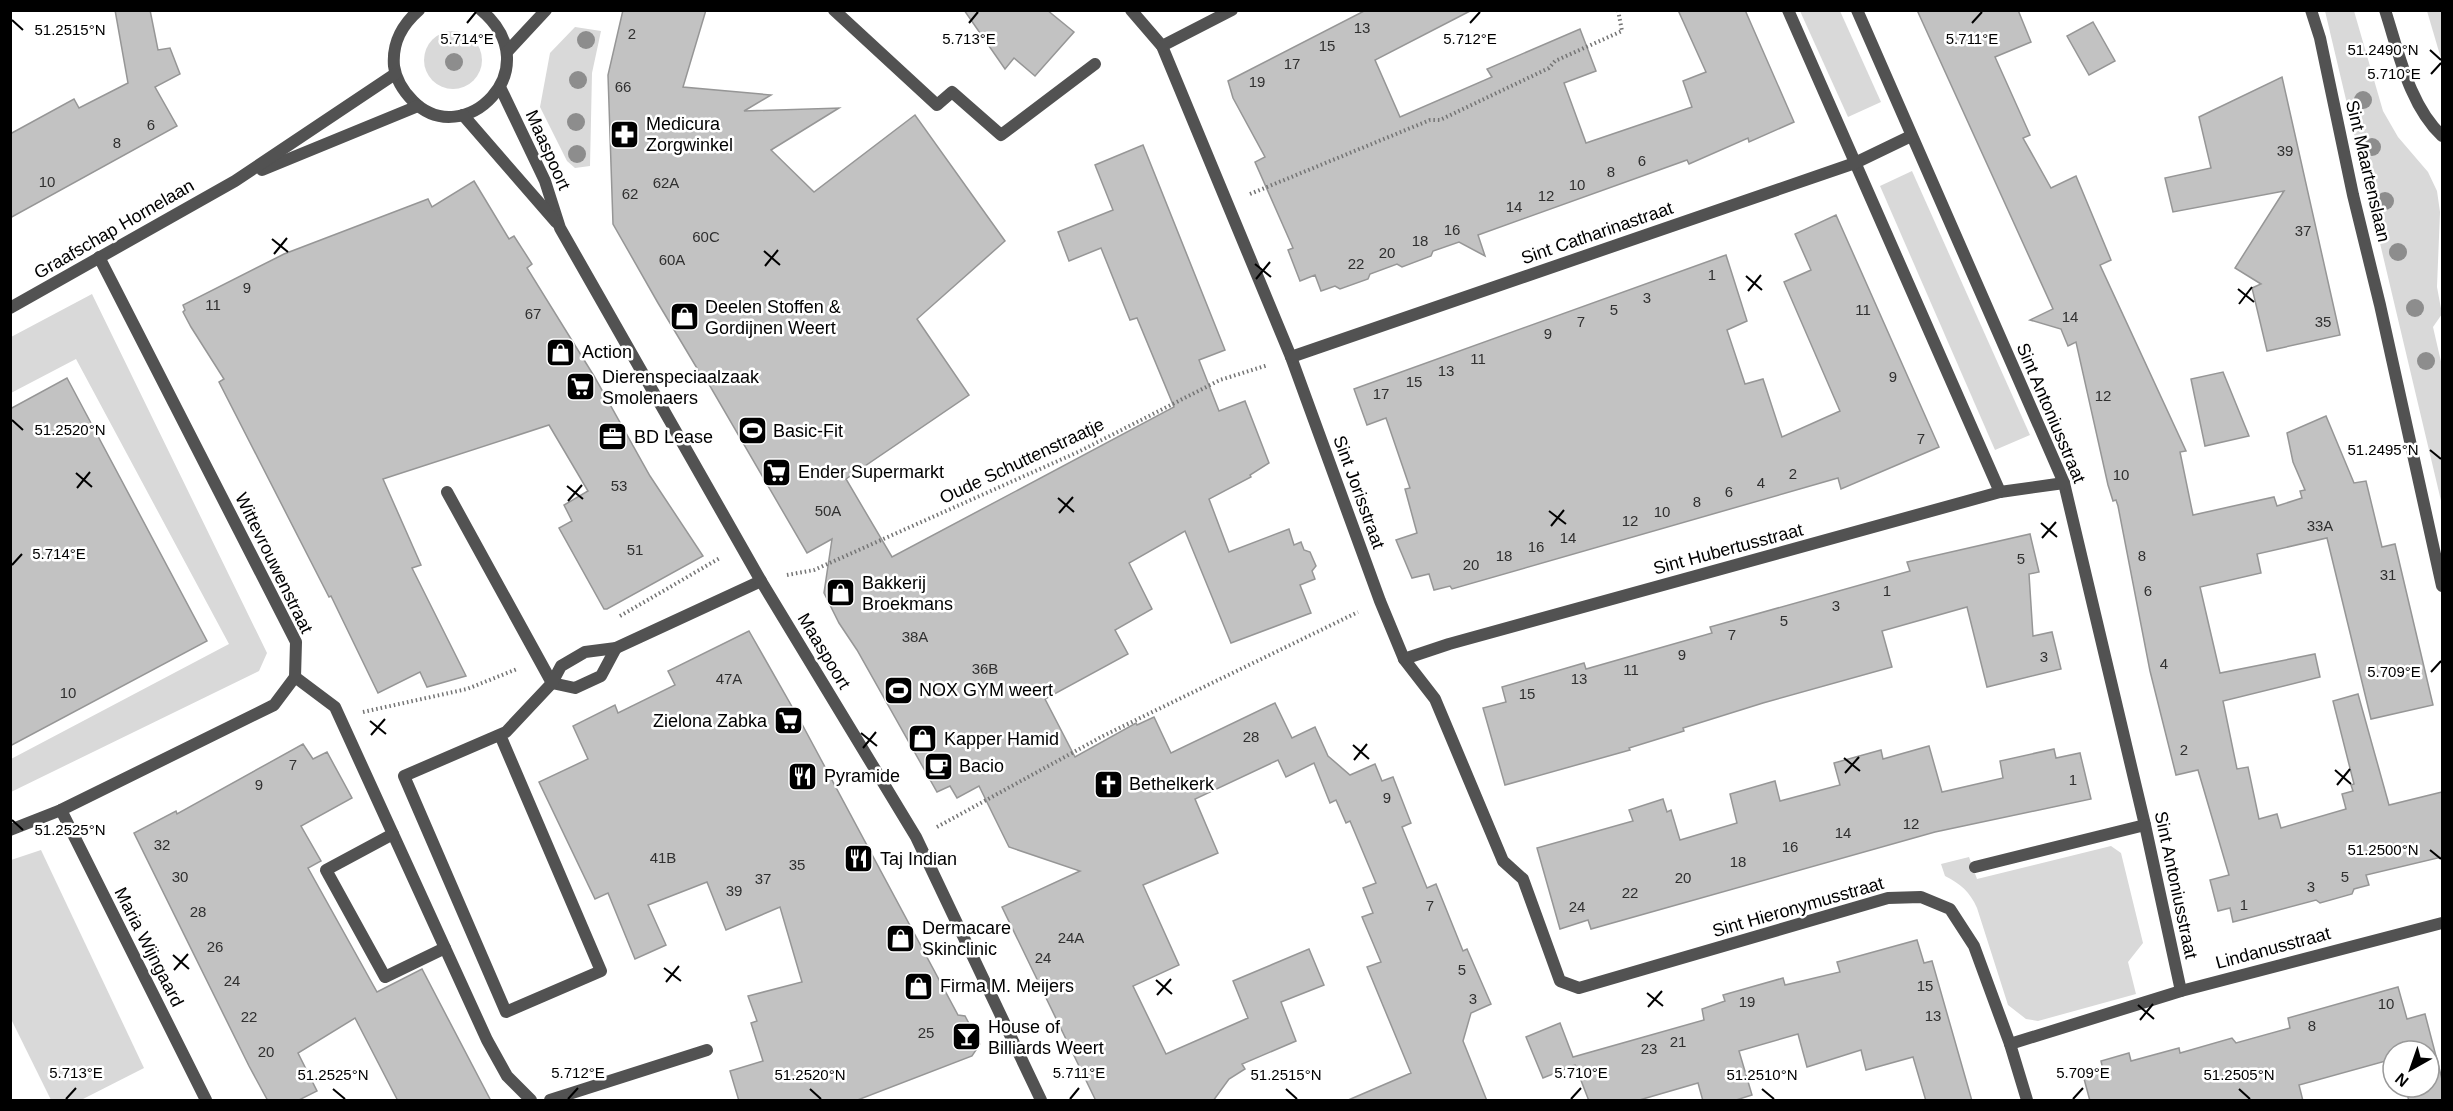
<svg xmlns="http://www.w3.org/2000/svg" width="2453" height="1111" viewBox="0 0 2453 1111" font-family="Helvetica,sans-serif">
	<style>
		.green { fill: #d9d9d9 }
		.building { fill: #c2c2c2; stroke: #969696; stroke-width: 1.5 }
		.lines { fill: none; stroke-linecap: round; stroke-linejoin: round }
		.path { stroke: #747474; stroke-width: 4; stroke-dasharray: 1.5 3; stroke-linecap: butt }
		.service { stroke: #525252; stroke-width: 12 }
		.minor { stroke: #525252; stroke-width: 12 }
		.tertiary { stroke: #525252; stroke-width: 12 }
		.tree { fill: #8d8d8d }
		.ticks { fill: none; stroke: #000; stroke-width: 2 }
		.labels { text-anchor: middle; stroke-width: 5; stroke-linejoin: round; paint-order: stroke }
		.number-label { font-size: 15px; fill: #303030 }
		.poi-label { font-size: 18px; fill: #000; stroke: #fff; text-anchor: start }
		.street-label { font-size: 18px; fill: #000; stroke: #fff }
		.ticks-label { font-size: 15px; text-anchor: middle; fill: #000; stroke: #fff; stroke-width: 5; stroke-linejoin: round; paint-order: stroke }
	</style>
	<rect width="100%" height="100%" fill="#fff"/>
	<g class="green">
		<polygon points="1800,11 1840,11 1881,102 1848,117"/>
		<polygon points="2325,11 2354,11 2383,111 2398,137 2428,172 2437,191 2440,212 2437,287 2442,314 2433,327 2442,366 2442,505"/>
		<polygon points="2427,11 2442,11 2442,62"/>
		<polygon points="575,27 601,31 592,73 590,166 575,168 567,161 540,107 550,53"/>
		<circle cx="453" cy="60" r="29"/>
		<polygon points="1912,171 2030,435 1995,450 1880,186"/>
		<polygon points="92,294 267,653 259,671 11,792 11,759 229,644 76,359 11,393 11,337"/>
		<path d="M2111,846L2121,853L2143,943L2128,962L2136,994L2038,1021L2026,1019L2008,1005L1977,908C1970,892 1961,884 1945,876L1941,864L1969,857L1977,879Z"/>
		<polygon points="41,850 144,1068 81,1100 51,1100 11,1019 11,860"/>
	</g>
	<g class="building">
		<polygon points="115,10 150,10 158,50 170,48 180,74 155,87 177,126 10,218 10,134 74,99 79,108 128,83"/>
		<polygon points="623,10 706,10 683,87 771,95 744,111 839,108 771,150 814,192 915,115 1005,241 917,319 969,395 846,479 892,557 1174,407 1137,318 1130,320 1101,248 1069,261 1058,232 1113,210 1095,165 1143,145 1225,350 1199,360 1219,411 1245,401 1269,463 1250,475 1251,477 1209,499 1229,552 1289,529 1294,545 1301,542 1304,550 1310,552 1316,566 1312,571 1315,579 1300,585 1311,613 1231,643 1185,531 1129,563 1152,609 1115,630 1128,654 1045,699 1075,757 1136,723 1137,725 1154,717 1171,753 1275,703 1292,738 1315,727 1328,756 1350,775 1375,764 1382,781 1393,777 1411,823 1402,827 1427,888 1436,884 1463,951 1467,949 1491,1004 1471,1013 1463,1041 1487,1101 1346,1101 1411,1073 1367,967 1381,962 1362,917 1373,913 1363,888 1376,883 1350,821 1346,823 1336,800 1330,803 1314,763 1286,777 1278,760 1195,799 1218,853 1143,885 1179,965 1133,986 1166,1054 1248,1018 1233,981 1309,949 1324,985 1281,1002 1296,1041 1242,1064 1245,1069 1229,1079 1213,1101 1096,1101 1002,907 1080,871 1009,847 979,786 957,798 950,786 937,792 857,650 839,623 824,593 832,539 807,553 703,374 701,375 658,303 613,224 608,75"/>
		<polygon points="964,10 1047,10 1074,32 1035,76 1014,58 1005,69"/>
		<polygon points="1366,10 1472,10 1375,60 1400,117 1492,77 1487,69 1580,29 1596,71 1564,83 1586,143 1692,107 1683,81 1706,72 1678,10 1745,10 1794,122 1749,142 1748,138 1689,164 1687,160 1478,235 1485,256 1459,242 1433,251 1431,256 1402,267 1397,264 1370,274 1368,279 1340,289 1335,286 1321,291 1315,275 1300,281 1288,250 1293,248 1255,162 1265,157 1233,98 1228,81"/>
		<polygon points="1917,10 2018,10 2031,42 1995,57 2030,135 2023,138 2051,188 2076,176 2111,260 2100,265 2186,451 2180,452 2193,515 2274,497 2277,506 2302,498 2300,491 2305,490 2293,462 2287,433 2326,416 2354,483 2366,481 2382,547 2395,544 2433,705 2371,719 2327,538 2257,554 2261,573 2200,587 2220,673 2315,654 2320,677 2223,701 2237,769 2248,767 2259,819 2277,814 2281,828 2346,809 2342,794 2353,791 2351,785 2354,784 2333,701 2358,694 2389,805 2442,792 2442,857 2366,875 2369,885 2354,889 2352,894 2320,903 2316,900 2233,922 2230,908 2218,911 2210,880 2229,875 2198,770 2176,775 2150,671 2118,506 2116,500 2113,501 2108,485 2076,342 2068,346 2061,329 2030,320 2053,309"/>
		<polygon points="2093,22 2115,61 2089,75 2067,36"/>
		<polygon points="2282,77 2340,335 2267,351 2252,288 2261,284 2235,268 2284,191 2173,212 2165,178 2211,168 2199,117"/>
		<polygon points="474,181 509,239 514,236 532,264 527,268 594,376 650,476 703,556 607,609 604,609 559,528 572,521 564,505 588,491 549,425 383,479 421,565 412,568 466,676 427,687 420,672 378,693 331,596 329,597 219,382 224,379 191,327 183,312 185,310 183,305 284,254 428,199 432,207"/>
		<polygon points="1836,215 1939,447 1841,489 1838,478 1452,589 1450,586 1434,590 1429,574 1412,578 1396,540 1417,533 1405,489 1410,488 1386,418 1367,425 1354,389 1726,255 1747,321 1727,330 1745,384 1763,379 1782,437 1840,411 1784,282 1811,270 1795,234"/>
		<polygon points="2223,372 2249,436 2205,446 2191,379"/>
		<polygon points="67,378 207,641 10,746 10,409"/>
		<polygon points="2030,534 2039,572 2029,574 2033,636 2052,632 2061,669 1987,687 1967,607 1882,631 1892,667 1763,703 1683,728 1684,731 1629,748 1630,750 1505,785 1483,708 1506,702 1502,687 1584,663 1586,669 1712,633 1710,627 1910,571 1907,562"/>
		<polygon points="749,631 803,726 958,1015 965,1016 980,1044 972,1056 855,1101 739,1101 730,1071 763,1061 751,1023 757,1021 748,996 802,982 780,907 726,930 707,882 648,905 666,945 635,959 608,893 595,899 539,782 588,759 573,726 615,705 618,713 675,685 668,671"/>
		<polygon points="303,744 313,759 327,752 352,798 301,826 321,861 308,868 377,992 422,969 491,1101 398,1101 355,1018 298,1053 317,1091 297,1101 268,1101 249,1066 134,833 176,811 177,814"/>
		<polygon points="1929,746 1942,792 2003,778 2000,761 2054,749 2056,758 2080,753 2091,799 1935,832 1591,929 1588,920 1560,929 1537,848 1633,821 1629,810 1663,799 1667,812 1671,810 1680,840 1737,823 1730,794 1775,781 1780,801 1840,785 1834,763 1881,750 1883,759"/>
		<polygon points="1917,940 1924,963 1932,961 1972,1101 1926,1101 1913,1057 1866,1070 1861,1050 1807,1067 1798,1034 1739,1051 1752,1095 1733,1101 1703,1101 1698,1083 1636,1101 1589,1101 1575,1065 1543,1078 1526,1037 1560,1023 1573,1057 1704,1020 1702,1009 1725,1001 1723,995 1783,978 1785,985 1840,972 1837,962"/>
		<polygon points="2398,987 2407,1019 2425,1014 2442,1079 2442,1101 2409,1101 2405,1087 2429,1087 2429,1051 2393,1051 2393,1059 2299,1085 2303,1101 2090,1101 2083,1075 2103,1070 2101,1061 2129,1053 2131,1061 2179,1048 2180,1053 2232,1038 2236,1043 2290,1028 2288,1018"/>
	</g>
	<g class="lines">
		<g class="path">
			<polyline points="1250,194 1430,120 1440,120 1549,68 1555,61 1622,31 1618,10"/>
			<polyline points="787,575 814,570 1078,452 1220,380 1268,365"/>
			<polyline points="620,616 720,558"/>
			<polyline points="363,712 467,689 517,669"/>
			<polyline points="937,827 1103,736 1358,612"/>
		</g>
		<g class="service">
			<polyline points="834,10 937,105 952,92 1001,135 1095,64"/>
			<polyline points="447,492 552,683 575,688 601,676 616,648"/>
			<polyline points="295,677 335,707 487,1040 507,1076 531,1100"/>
			<polyline points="500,735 601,971 506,1012 404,776 506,732 552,683 561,666 585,652 616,648 761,581"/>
			<polyline points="10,830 61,810"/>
			<polyline points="393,834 326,870 385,977 445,948"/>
			<polyline points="550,1100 707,1050"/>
		</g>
		<g class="minor">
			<polyline points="1131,10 1162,46 1291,357 1380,601 1404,659 1435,699 1503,861 1523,879 1560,981 1579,988 1888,898 1921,897 1950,909 1974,946 2010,1044 2027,1100"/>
			<polyline points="1788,10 2000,492"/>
			<polyline points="1857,10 2064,483 2145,825 2181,991"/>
			<polyline points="2311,10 2320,38 2353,195 2380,305 2442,586"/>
			<polyline points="1162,46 1232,10"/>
			<polyline points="99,257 296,642 295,677 274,705 61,810 206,1100"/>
			<polyline points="1291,357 1855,163 1911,136"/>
			<polyline points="1404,659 1449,644 2000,492 2064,483"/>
			<polyline points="1975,867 2145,825"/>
			<polyline points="2010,1044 2181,991 2442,923"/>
		</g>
		<g class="tertiary">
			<path d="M419,10C402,25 392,42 394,66C396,80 403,91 413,101C463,152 551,69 481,10"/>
			<path d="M2385,10C2399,53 2409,105 2442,136"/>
			<polyline points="507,52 546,10"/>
			<polyline points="500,87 545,181 560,228 761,581 916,837 1041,1100"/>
			<polyline points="463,115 556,222"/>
			<polyline points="262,170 418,106"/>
			<polyline points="10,308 235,181 395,74"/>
		</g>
	</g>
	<g class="tree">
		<circle cx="586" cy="40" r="9"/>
		<circle cx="454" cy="62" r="9"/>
		<circle cx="578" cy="80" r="9"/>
		<circle cx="2363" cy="100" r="9"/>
		<circle cx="576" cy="122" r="9"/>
		<circle cx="2372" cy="147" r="9"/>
		<circle cx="577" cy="154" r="9"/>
		<circle cx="2385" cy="201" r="9"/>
		<circle cx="2398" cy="252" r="9"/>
		<circle cx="2415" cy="308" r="9"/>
		<circle cx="2426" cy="361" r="9"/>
	</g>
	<path class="ticks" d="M12,20L23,30M467,23L476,12M969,23L978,12M1470,23L1480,12M1972,23L1982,12M2430,50L2441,60M2431,74L2441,63M272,239L288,252M764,251L780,265M274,254L287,238M1255,264L1271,277M765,266L778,250M1746,276L1762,290M1256,279L1270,262M2238,289L2254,302M1748,291L1761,275M2239,304L2252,287M12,420L23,430M2430,450L2441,459M76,473L92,487M567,486L583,499M77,488L90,472M1058,498L1074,512M568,501L582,485M1549,511L1566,524M1059,513L1073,497M2041,523L2057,537M1551,526L1564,510M2042,538L2056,522M12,565L22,554M2431,672L2441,661M370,721L386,734M861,733L877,746M371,735L385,719M1353,745L1369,759M863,748L876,732M1844,758L1860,771M1354,760L1367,744M2335,770L2351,784M1845,773L1859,757M2337,785L2350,769M12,820L23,830M2430,850L2441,859M173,955L189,969M664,968L681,981M174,970L188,954M1156,980L1172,994M666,982L679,966M1647,993L1663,1006M1157,995L1171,979M2138,1005L2154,1019M1648,1007L1662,991M2140,1020L2153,1004M333,1089L345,1099M810,1089L821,1099M1286,1089L1297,1099M1762,1089L1774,1099M2239,1089L2250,1099M66,1099L76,1088M568,1099L578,1088M1070,1099L1079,1088M1571,1099L1581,1088M2073,1099L2083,1088"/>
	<defs>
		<symbol id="pharmacy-square" viewBox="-11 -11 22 22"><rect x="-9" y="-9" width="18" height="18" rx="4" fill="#000" stroke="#fff"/><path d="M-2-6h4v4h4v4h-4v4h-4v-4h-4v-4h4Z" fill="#fff"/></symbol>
		<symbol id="shop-square" viewBox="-11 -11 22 22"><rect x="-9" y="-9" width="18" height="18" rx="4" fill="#000" stroke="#fff"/><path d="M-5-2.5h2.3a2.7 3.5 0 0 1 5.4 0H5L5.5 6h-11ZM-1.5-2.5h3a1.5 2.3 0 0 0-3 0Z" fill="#fff"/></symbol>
		<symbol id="supermarket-square" viewBox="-11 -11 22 22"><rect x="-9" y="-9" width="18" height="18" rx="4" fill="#000" stroke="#fff"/><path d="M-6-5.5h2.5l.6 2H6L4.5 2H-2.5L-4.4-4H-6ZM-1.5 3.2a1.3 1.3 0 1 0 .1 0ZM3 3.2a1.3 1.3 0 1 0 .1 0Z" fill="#fff"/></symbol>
		<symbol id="stadium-square" viewBox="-11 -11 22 22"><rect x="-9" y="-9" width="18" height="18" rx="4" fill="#000" stroke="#fff"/><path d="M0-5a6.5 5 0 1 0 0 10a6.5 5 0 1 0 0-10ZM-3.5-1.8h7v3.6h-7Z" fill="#fff"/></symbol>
		<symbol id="office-square" viewBox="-11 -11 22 22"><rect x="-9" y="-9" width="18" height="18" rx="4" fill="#000" stroke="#fff"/><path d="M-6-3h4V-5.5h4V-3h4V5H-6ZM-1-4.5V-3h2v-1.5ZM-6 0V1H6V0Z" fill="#fff"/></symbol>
		<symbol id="cafe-square" viewBox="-11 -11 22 22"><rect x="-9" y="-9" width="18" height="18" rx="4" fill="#000" stroke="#fff"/><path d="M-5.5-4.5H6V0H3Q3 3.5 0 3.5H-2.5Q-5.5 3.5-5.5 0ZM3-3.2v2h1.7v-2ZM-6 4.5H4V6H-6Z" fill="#fff"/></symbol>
		<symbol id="restaurant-square" viewBox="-11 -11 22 22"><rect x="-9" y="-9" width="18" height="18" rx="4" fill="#000" stroke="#fff"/><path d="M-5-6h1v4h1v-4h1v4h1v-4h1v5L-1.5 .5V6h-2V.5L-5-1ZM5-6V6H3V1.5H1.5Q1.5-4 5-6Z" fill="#fff"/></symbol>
		<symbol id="church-square" viewBox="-11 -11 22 22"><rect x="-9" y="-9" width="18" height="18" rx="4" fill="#000" stroke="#fff"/><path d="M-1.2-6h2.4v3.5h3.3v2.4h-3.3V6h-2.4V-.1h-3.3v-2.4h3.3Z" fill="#fff"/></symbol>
		<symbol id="bar-square" viewBox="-11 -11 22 22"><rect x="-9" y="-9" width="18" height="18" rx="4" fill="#000" stroke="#fff"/><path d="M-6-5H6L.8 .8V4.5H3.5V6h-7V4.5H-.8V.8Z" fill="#fff"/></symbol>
	</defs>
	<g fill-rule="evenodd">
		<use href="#pharmacy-square" x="608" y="118" width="33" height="33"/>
		<use href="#shop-square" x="668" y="300" width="33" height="33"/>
		<use href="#shop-square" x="544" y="336" width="33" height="33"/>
		<use href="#supermarket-square" x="564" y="370" width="33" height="33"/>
		<use href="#stadium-square" x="736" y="414" width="33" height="33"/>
		<use href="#office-square" x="596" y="420" width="33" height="33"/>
		<use href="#supermarket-square" x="760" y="456" width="33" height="33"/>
		<use href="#shop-square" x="824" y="576" width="33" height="33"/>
		<use href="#stadium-square" x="882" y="674" width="33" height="33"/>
		<use href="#supermarket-square" x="772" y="704" width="33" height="33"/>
		<use href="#shop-square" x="906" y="722" width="33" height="33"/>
		<use href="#cafe-square" x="922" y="750" width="33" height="33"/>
		<use href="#restaurant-square" x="786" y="760" width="33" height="33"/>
		<use href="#church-square" x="1092" y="768" width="33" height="33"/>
		<use href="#restaurant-square" x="842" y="842" width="33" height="33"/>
		<use href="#shop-square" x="884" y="922" width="33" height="33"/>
		<use href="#shop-square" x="902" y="970" width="33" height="33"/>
		<use href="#bar-square" x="950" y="1020" width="33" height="33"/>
	</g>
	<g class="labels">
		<g class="number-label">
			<text x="1362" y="33">13</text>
			<text x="632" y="39">2</text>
			<text x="1327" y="51">15</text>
			<text x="1292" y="69">17</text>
			<text x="1257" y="87">19</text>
			<text x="623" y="92">66</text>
			<text x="151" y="130">6</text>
			<text x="117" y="148">8</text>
			<text x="2285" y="156">39</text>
			<text x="1642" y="166">6</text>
			<text x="1611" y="177">8</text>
			<text x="47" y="187">10</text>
			<text x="666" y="188">62A</text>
			<text x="1577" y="190">10</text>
			<text x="630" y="199">62</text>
			<text x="1546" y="201">12</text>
			<text x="1514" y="212">14</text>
			<text x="1452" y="235">16</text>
			<text x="2303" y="236">37</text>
			<text x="706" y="242">60C</text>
			<text x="1420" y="246">18</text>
			<text x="1387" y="258">20</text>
			<text x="672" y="265">60A</text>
			<text x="1356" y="269">22</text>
			<text x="1712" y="280">1</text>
			<text x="247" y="293">9</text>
			<text x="1647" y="303">3</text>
			<text x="213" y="310">11</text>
			<text x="1614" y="315">5</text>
			<text x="1863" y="315">11</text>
			<text x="533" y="319">67</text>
			<text x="2070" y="322">14</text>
			<text x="1581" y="327">7</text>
			<text x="2323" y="327">35</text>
			<text x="1548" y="339">9</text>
			<text x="1478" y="364">11</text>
			<text x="1446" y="376">13</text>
			<text x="1893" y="382">9</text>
			<text x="1414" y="387">15</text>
			<text x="1381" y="399">17</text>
			<text x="2103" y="401">12</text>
			<text x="1921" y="444">7</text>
			<text x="1793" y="479">2</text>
			<text x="2121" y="480">10</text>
			<text x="1761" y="488">4</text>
			<text x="619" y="491">53</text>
			<text x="1729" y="497">6</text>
			<text x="1697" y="507">8</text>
			<text x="828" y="516">50A</text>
			<text x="1662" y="517">10</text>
			<text x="1630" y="526">12</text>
			<text x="2320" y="531">33A</text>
			<text x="1568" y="543">14</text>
			<text x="1536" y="552">16</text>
			<text x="635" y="555">51</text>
			<text x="1504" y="561">18</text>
			<text x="2142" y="561">8</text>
			<text x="2021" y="564">5</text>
			<text x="1471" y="570">20</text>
			<text x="2388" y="580">31</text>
			<text x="1887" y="596">1</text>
			<text x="2148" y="596">6</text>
			<text x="1836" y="611">3</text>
			<text x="1784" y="626">5</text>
			<text x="1732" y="640">7</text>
			<text x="915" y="642">38A</text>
			<text x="1682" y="660">9</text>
			<text x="2044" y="662">3</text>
			<text x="2164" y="669">4</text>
			<text x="985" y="674">36B</text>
			<text x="1631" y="675">11</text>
			<text x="729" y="684">47A</text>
			<text x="1579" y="684">13</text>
			<text x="68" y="698">10</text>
			<text x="1527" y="699">15</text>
			<text x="1251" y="742">28</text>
			<text x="2184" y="755">2</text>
			<text x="293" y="770">7</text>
			<text x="2073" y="785">1</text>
			<text x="259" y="790">9</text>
			<text x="1387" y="803">9</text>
			<text x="1911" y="829">12</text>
			<text x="1843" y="838">14</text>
			<text x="162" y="850">32</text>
			<text x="1790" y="852">16</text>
			<text x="663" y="863">41B</text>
			<text x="1738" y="867">18</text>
			<text x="797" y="870">35</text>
			<text x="180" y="882">30</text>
			<text x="2345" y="882">5</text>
			<text x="1683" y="883">20</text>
			<text x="763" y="884">37</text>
			<text x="2311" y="892">3</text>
			<text x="734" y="896">39</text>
			<text x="1630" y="898">22</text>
			<text x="2244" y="910">1</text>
			<text x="1430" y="911">7</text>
			<text x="1577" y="912">24</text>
			<text x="198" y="917">28</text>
			<text x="1071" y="943">24A</text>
			<text x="215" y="952">26</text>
			<text x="1043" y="963">24</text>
			<text x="1462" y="975">5</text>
			<text x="232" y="986">24</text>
			<text x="1925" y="991">15</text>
			<text x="1473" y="1004">3</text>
			<text x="1747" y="1007">19</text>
			<text x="2386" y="1009">10</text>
			<text x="1933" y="1021">13</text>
			<text x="249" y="1022">22</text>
			<text x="2312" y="1031">8</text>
			<text x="926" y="1038">25</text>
			<text x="1678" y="1047">21</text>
			<text x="1649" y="1054">23</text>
			<text x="266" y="1057">20</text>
		</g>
		<g class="poi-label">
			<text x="646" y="130">Medicura<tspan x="646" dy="21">Zorgwinkel</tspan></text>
			<text x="705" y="313">Deelen Stoffen &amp;<tspan x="705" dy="21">Gordijnen Weert</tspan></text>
			<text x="582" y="358">Action</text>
			<text x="602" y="383">Dierenspeciaalzaak<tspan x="602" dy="21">Smolenaers</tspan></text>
			<text x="773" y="437">Basic-Fit</text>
			<text x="634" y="443">BD Lease</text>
			<text x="798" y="478">Ender Supermarkt</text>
			<text x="862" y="589">Bakkerij<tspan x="862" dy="21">Broekmans</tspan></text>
			<text x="919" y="696">NOX GYM weert</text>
			<text x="767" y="727" text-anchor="end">Zielona Zabka</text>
			<text x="944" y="745">Kapper Hamid</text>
			<text x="959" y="772">Bacio</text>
			<text x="824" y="782">Pyramide</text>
			<text x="1129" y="790">Bethelkerk</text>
			<text x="880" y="865">Taj Indian</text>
			<text x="922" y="934">Dermacare<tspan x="922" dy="21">Skinclinic</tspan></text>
			<text x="940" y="992">Firma M. Meijers</text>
			<text x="988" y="1033">House of<tspan x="988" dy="21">Billiards Weert</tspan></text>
		</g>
		<g class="street-label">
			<text transform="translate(548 150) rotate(66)" y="6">Maaspoort</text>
			<text transform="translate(2368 171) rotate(77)" y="6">Sint Maartenslaan</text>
			<text transform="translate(114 229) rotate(-30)" y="6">Graafschap Hornelaan</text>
			<text transform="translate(1597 233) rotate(-19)" y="6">Sint Catharinastraat</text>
			<text transform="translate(2051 413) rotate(67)" y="6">Sint Antoniusstraat</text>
			<text transform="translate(1022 461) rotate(-25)" y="6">Oude Schuttenstraatje</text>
			<text transform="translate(1359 492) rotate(70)" y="6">Sint Jorisstraat</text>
			<text transform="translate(1728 549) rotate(-15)" y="6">Sint Hubertusstraat</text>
			<text transform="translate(274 563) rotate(64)" y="6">Wittevrouwenstraat</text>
			<text transform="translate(824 651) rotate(59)" y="6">Maaspoort</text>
			<text transform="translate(2176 885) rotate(78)" y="6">Sint Antoniusstraat</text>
			<text transform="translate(1798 907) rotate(-16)" y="6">Sint Hieronymusstraat</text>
			<text transform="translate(149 947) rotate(63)" y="6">Maria Wijngaard</text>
			<text transform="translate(2273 948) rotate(-15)" y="6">Lindanusstraat</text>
		</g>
	</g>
	<g class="ticks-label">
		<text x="70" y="35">51.2515°N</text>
		<text x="467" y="44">5.714°E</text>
		<text x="969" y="44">5.713°E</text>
		<text x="1470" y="44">5.712°E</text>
		<text x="1972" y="44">5.711°E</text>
		<text x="2383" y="55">51.2490°N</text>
		<text x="2394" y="79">5.710°E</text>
		<text x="70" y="435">51.2520°N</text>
		<text x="2383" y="455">51.2495°N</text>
		<text x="59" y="559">5.714°E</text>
		<text x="2394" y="677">5.709°E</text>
		<text x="70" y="835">51.2525°N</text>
		<text x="2383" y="855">51.2500°N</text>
		<text x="76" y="1078">5.713°E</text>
		<text x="578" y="1078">5.712°E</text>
		<text x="1079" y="1078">5.711°E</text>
		<text x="1581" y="1078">5.710°E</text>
		<text x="2083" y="1078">5.709°E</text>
		<text x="333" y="1080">51.2525°N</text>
		<text x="810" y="1080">51.2520°N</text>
		<text x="1286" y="1080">51.2515°N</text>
		<text x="1762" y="1080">51.2510°N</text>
		<text x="2239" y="1080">51.2505°N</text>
	</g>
	<rect width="2453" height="1111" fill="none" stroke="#000000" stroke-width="24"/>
	<g transform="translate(2411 1069) rotate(220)"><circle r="28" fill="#ffffff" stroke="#999999" stroke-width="1.5"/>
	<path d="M0-4.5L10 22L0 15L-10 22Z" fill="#000000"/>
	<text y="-9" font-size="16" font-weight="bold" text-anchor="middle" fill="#000000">N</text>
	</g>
</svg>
